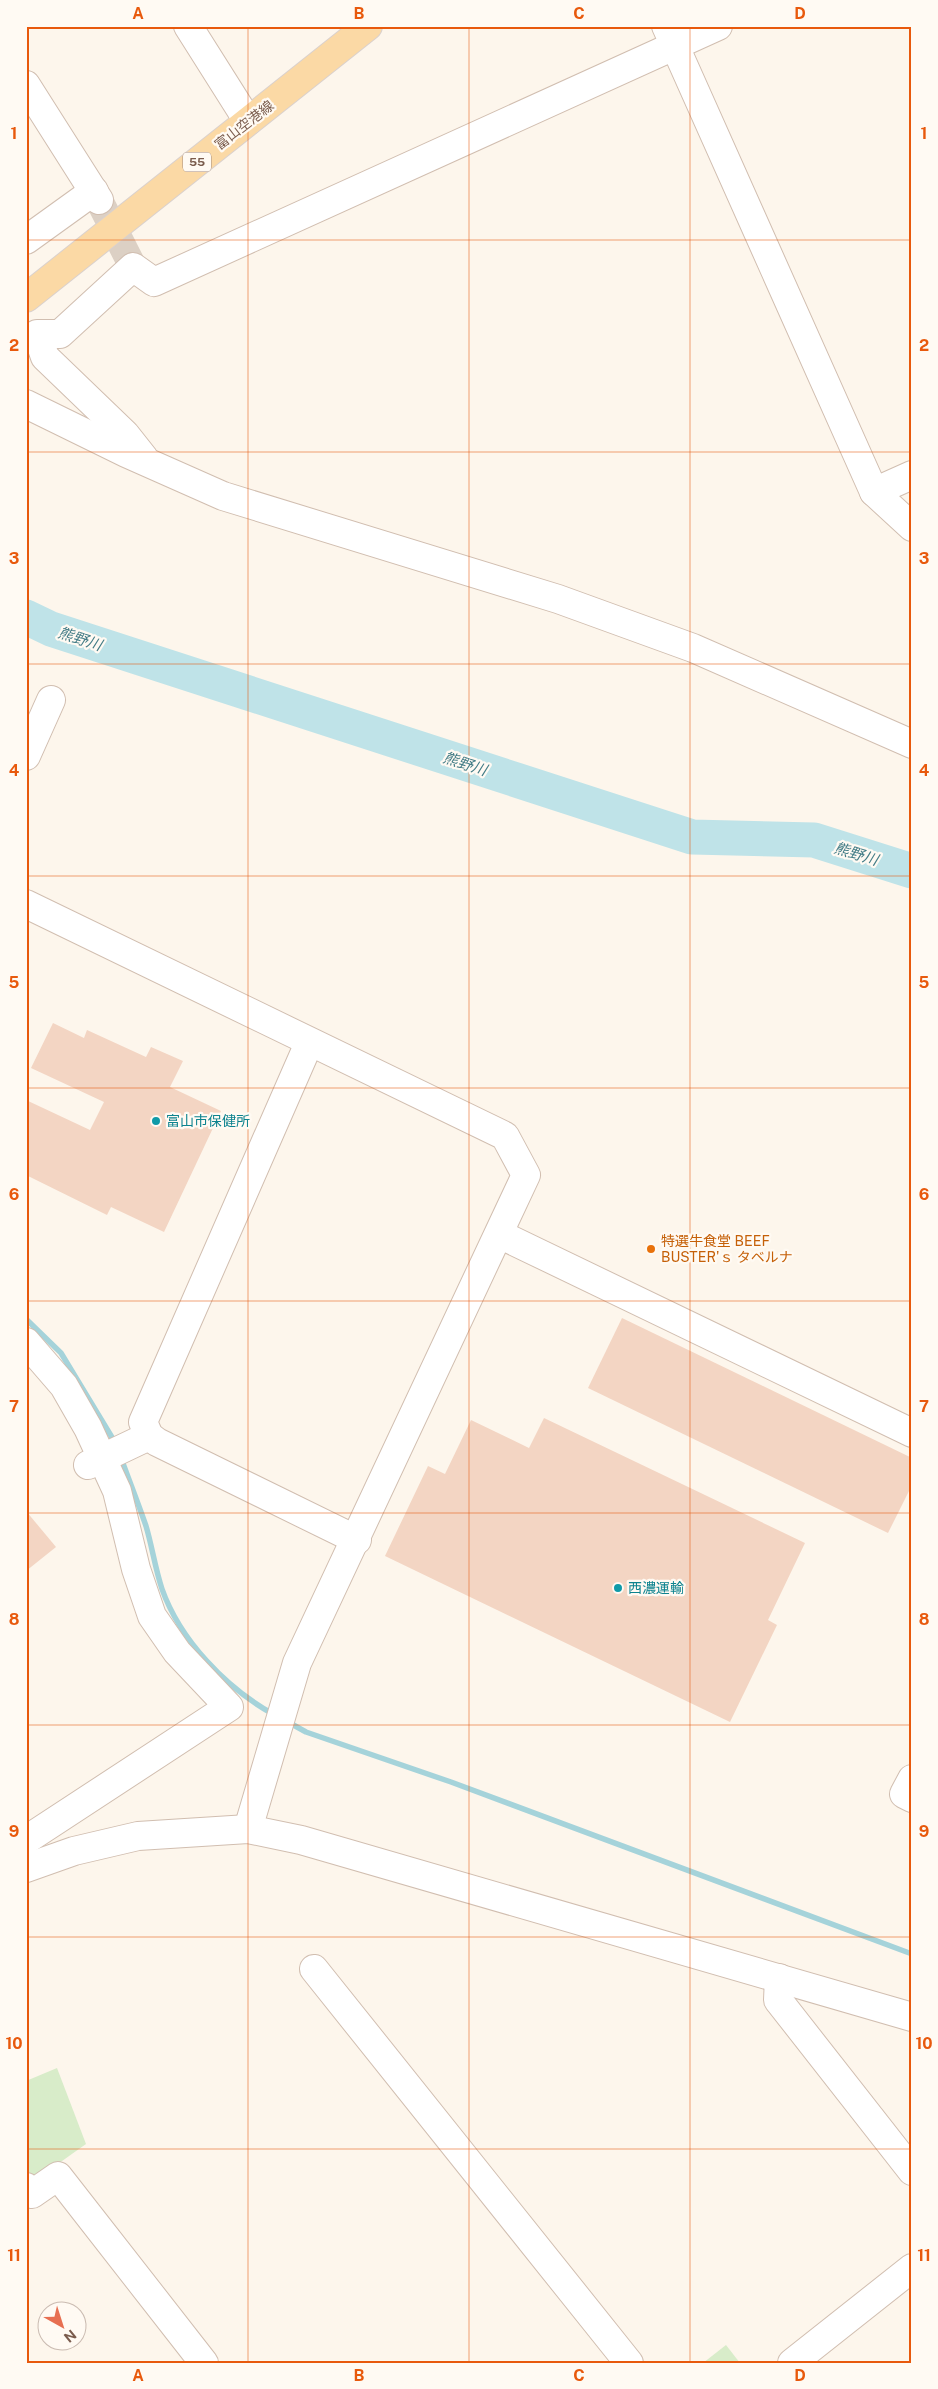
<svg xmlns="http://www.w3.org/2000/svg" width="938" height="2389" viewBox="0 0 938 2389" font-family="'Public Sans','Noto Sans JP',sans-serif">
	<style>
		.green { fill: #d8ecc9 }
		.lines { fill: none; stroke-linecap: round; stroke-linejoin: round }
		.stream { stroke: #a5d3da; stroke-width: 5.5 }
		.river { stroke: #bfe3e8; stroke-width: 35 }
		.building { fill: #f3d5c3 }
		.minor-tunnel { stroke: #dcd0c4; stroke-width: 28; stroke-dasharray: 28 14; stroke-linecap: butt }
		.minor-casing { stroke: #d1beb0; stroke-width: 30 }
		.major-casing { stroke: #dad1cd; stroke-width: 30 }
		.minor { stroke: #fff; stroke-width: 28 }
		.major { stroke: #fbd9a5; stroke-width: 28 }
		.grid { fill: none; stroke: #e8590c; stroke-width: 1; stroke-opacity: 0.55 }
		.culture-dot { fill: #0f9aa8; stroke: #fffaf3; stroke-width: 2 }
		.food-dot { fill: #e8710a; stroke: #fffaf3; stroke-width: 2 }
		.labels { text-anchor: middle; stroke-width: 4.5; stroke-linejoin: round; paint-order: stroke }
		.shield { fill: #fffaf3; stroke: #a28b7f; stroke-width: 1 }
		.shield-label { font-size: 12px; font-weight: bold; fill: #7a5c4d }
		.street-label { font-size: 14px; fill: #7a5c4d; stroke: #fffaf3 }
		.culture-label { font-size: 14px; fill: #0d838f; stroke: #fffaf3; text-anchor: start }
		.food-label { font-size: 14px; fill: #c56008; stroke: #fffaf3; text-anchor: start }
		.water-label { font-size: 15px; font-style: italic; fill: #437c86; stroke: #fffaf3 }
		.neatline { fill: none; stroke: #e8590c; stroke-width: 2 }
		.grid-label { font-size: 16px; text-anchor: middle; font-weight: bold; fill: #e8590c }
	</style>
	<rect width="100%" height="100%" fill="#fdf6ec"/>
	<g class="green">
		<polygon points="57,2068 86,2144 31,2183 26,2177 26,2081"/>
		<polygon points="726,2345 740,2363 703,2363"/>
	</g>
	<g class="lines">
		<g class="stream">
			<polyline points="26,1319 61,1353 116,1444"/>
			<path d="M121,1458C129,1480 138,1503 146,1526C152,1546 155,1568 162,1589C180,1640 226,1688 273,1714"/>
			<polyline points="288,1722 306,1732 451,1782 912,1954"/>
		</g>
		<polyline class="river" points="26,617 51,629 692,837 814,840 912,871"/>
	</g>
	<g class="building">
		<polygon points="53,1023 84,1038 87,1030 146,1057 151,1047 183,1061 170,1087 221,1111 164,1232 111,1207 107,1215 26,1175 26,1100 90,1130 104,1102 31,1068"/>
		<polygon points="622,1318 912,1458 912,1485 888,1533 588,1388"/>
		<polygon points="544,1418 805,1543 768,1620 777,1625 730,1722 385,1556 428,1466 445,1474 471,1420 529,1448"/>
		<polygon points="26,1511 56,1547 26,1571"/>
	</g>
	<g class="lines">
		<polyline class="minor-tunnel" points="99,200 133,267"/>
		<defs>
			<g id="minor">
				<polyline points="188,26 248,121"/>
				<polyline points="666,26 874,492 912,527"/>
				<polyline points="26,85 99,200"/>
				<polyline points="26,240 94,191"/>
				<polyline points="26,404 126,453 223,496 558,599 693,648 912,744"/>
				<polyline points="144,458 125,434 45,357 37,334 60,334 133,267 154,282 718,26"/>
				<polyline points="874,492 912,475"/>
				<polyline points="26,756 51,700"/>
				<polyline points="26,904 505,1136 526,1175 297,1663 248,1829"/>
				<polyline points="309,1043 143,1422 149,1436 157,1442 357,1540"/>
				<polyline points="499,1234 912,1433"/>
				<polyline points="26,1342 64,1386 88,1428 117,1491 136,1569 152,1616 177,1652 229,1707 26,1840"/>
				<polyline points="88,1465 149,1436"/>
				<polyline points="912,1779 904,1794 912,1798"/>
				<polyline points="26,1868 74,1851 138,1836 248,1829 301,1840 912,2017"/>
				<polyline points="314,1969 629,2363"/>
				<polyline points="779,1978 778,2000 912,2171"/>
				<polyline points="26,2187 32,2194 58,2176 204,2363"/>
				<polyline points="792,2363 912,2268"/>
			</g>
			<polyline id="major" points="26,298 368,26"/>
		</defs>
		<use href="#minor" class="minor-casing"/>
		<use href="#major" class="major-casing"/>
		<use href="#minor" class="minor"/>
		<use href="#major" class="major"/>
	</g>
	<path class="grid" d="M248,26V2363M469,26V2363M690,26V2363M26,240H912M26,452H912M26,664H912M26,876H912M26,1088H912M26,1301H912M26,1513H912M26,1725H912M26,1937H912M26,2149H912"/>
	<g class="culture-dot">
		<circle cx="156" cy="1121" r="5"/>
		<circle cx="618" cy="1588" r="5"/>
	</g>
	<circle class="food-dot" cx="651" cy="1249" r="5"/>
	<g class="labels">
		<rect class="shield" x="183" y="152.5" width="28" height="19" rx="4"/>
		<g class="shield-label">
			<text x="197" y="166">55</text>
		</g>
		<g class="street-label">
			<text transform="translate(244 125) rotate(-38)" y="5">富山空港線</text>
		</g>
		<g class="culture-label">
			<text x="166" y="1126">富山市保健所</text>
			<text x="628" y="1593">西濃運輸</text>
		</g>
		<g class="food-label">
			<text x="661" y="1246">特選牛食堂 BEEF<tspan x="661" dy="16">BUSTER'ｓ タベルナ</tspan></text>
		</g>
		<g class="water-label">
			<text transform="translate(80 639) rotate(18)" y="5">熊野川</text>
			<text transform="translate(465 764) rotate(18)" y="5">熊野川</text>
			<text transform="translate(856 854) rotate(17)" y="5">熊野川</text>
		</g>
	</g>
	<rect width="938" height="2389" fill="none" stroke="#fffaf3" stroke-width="55"/>
	<g transform="translate(62 2326) rotate(141)"><circle r="24" fill="#fffaf3" stroke="#cabbb1"/>
	<path d="M0-4L9 19L0 12L-9 19Z" fill="#e76f51"/>
	<text y="-8" font-size="14" font-weight="bold" text-anchor="middle" fill="#7a5c4d">N</text>
	</g>
	<rect x="28" y="28" width="882" height="2334" class="neatline"/>
	<g class="grid-label">
		<text x="138" y="19">A</text>
		<text x="359" y="19">B</text>
		<text x="579" y="19">C</text>
		<text x="800" y="19">D</text>
		<text x="14" y="139">1</text>
		<text x="924" y="139">1</text>
		<text x="14" y="351">2</text>
		<text x="924" y="351">2</text>
		<text x="14" y="564">3</text>
		<text x="924" y="564">3</text>
		<text x="14" y="776">4</text>
		<text x="924" y="776">4</text>
		<text x="14" y="988">5</text>
		<text x="924" y="988">5</text>
		<text x="14" y="1200">6</text>
		<text x="924" y="1200">6</text>
		<text x="14" y="1412">7</text>
		<text x="924" y="1412">7</text>
		<text x="14" y="1625">8</text>
		<text x="924" y="1625">8</text>
		<text x="14" y="1837">9</text>
		<text x="924" y="1837">9</text>
		<text x="14" y="2049">10</text>
		<text x="924" y="2049">10</text>
		<text x="14" y="2261">11</text>
		<text x="924" y="2261">11</text>
		<text x="138" y="2381">A</text>
		<text x="359" y="2381">B</text>
		<text x="579" y="2381">C</text>
		<text x="800" y="2381">D</text>
	</g>
</svg>
